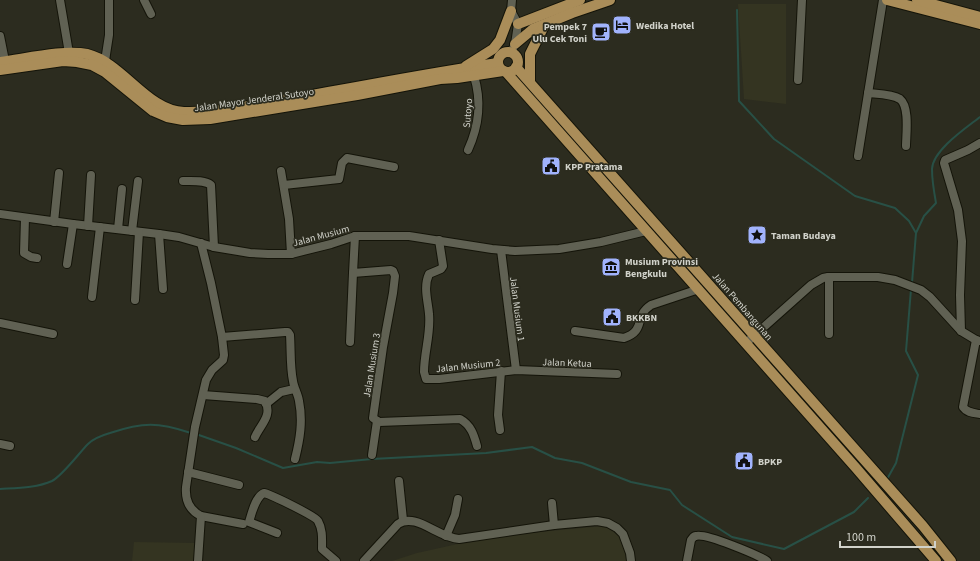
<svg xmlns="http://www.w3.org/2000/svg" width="980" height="561" viewBox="0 0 980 561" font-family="'Source Sans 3',sans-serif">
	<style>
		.built { fill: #343421 }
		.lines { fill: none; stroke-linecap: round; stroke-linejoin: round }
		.stream { stroke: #285046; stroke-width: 2 }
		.minor-casing { stroke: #141409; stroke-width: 10 }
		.major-casing { stroke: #141409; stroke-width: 12 }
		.minor { stroke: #606153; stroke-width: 8 }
		.major { stroke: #aa8d59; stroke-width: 10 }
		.labels { text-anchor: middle; stroke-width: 3.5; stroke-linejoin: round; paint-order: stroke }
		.poi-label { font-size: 10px; font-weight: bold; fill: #d1d2ca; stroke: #2c2c1f; text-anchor: start }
		.street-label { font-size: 10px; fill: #d1d2ca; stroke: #2c2c1f }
	</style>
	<rect width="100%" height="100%" fill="#2c2c1f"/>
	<g class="built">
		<polygon points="738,4 786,4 786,104 744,99"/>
		<polygon points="604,526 629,542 629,561 392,561 417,553 494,536"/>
		<polygon points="134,542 195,543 194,561 132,561"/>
	</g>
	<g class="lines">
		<g class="stream">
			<polyline points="737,10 739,101 774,139 855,196 895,208 909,221 916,233 912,283"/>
			<path d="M916,233L924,216L936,203C934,192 932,180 932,169C933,150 966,128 980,117"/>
			<polyline points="196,434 236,448 283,468 317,462 330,463 372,459 486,453 532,447 555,458 582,463 631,482 670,490 682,505 732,537 784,549 854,512 868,498"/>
			<polyline points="886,481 896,463 918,375 906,351 911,289"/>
			<path d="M0,489C16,488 37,488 52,481C63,475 79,453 88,444C94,438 103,435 110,433C143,422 158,422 191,433"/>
		</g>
		<defs>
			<g id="minor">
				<polyline points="60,0 69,53"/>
				<polyline points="144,0 151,14"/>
				<polyline points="0,36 5,61"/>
				<polyline points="511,53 515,44 518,24 511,11 512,0"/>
				<polyline points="105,61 109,35 109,0"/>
				<polyline points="798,80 802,0"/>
				<path d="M868,93C878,94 892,94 900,99C910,107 906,135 906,146"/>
				<path d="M468,150C479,126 482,102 474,76"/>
				<polyline points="858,156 883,0"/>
				<polyline points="281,171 289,219 291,254"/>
				<path d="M183,181C192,181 205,180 211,185L214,247"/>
				<polyline points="284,185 339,179 342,163 347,158 394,167"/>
				<polyline points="0,214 73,224 159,234 179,237 214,247 250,253 268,254 291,254 331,244 355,236 409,236 492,249 515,251 559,249 601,242 646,231"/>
				<polyline points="25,218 24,253 31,257 37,258"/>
				<polyline points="54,222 59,173"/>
				<polyline points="88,226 91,175"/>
				<polyline points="118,229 122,189"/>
				<polyline points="132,231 138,181"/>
				<polyline points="159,234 163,289"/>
				<path d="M355,236L353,273L391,270L393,271L395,276L393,293L383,347L373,418L379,422L460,419C471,425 474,435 477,446"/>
				<path d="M439,240L443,266L441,269L429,274C423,287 428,301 429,314C431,333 424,353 424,372L426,379H439L516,370L617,374"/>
				<polyline points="501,250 516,370"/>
				<polyline points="67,264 73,224"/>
				<polyline points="829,277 829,334"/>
				<polyline points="92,297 100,227"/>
				<polyline points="135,300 139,232"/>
				<polyline points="0,323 53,334"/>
				<path d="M575,331L624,338C647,330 633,317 651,305L699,289"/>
				<polyline points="961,331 960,295 962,241 958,210 944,163 945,160 968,150 980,143"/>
				<path d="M222,337L285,332H288L290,335C291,350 290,366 293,381C294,388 298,394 299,401C303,421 300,439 295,459"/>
				<path d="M976,340L963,407C967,413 974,413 980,414"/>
				<polyline points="350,342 353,273"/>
				<polyline points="746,343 811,285 823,278 828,277 878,277 895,280 921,290 930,297 961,331 976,340 980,341"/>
				<path d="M203,395L257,399L265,401C273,416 260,425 255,437"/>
				<polyline points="266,404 281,392 294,389"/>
				<polyline points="500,430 498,415 501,371"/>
				<polyline points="0,444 10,446"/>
				<polyline points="372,455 377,421"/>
				<polyline points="188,472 239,485"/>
				<polyline points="399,481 403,520"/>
				<polyline points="552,503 554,525"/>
				<polyline points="201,516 243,524"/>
				<path d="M277,533L249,522C252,513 255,497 264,493C272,495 315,516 318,521C323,530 322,539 322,549L336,561"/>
				<polyline points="446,536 455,515 458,499"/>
				<path d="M198,561L201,516C189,510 185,500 186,487L195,427L206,380L212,370L223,360L224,355L222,337L211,283L201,243"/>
				<path d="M364,561L398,524C416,512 438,538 459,539L554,525L597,521L608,523L617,528L623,534L630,553L631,561"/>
				<path d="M687,561L691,540C693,538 693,536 696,536C706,533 758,555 767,561"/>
			</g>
			<g id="major">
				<polyline points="887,0 980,24"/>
				<polyline points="917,0 980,17"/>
				<polyline points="518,24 580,0"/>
				<polyline points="515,44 533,29 572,13 610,0"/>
				<circle cx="508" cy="62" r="10"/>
				<path d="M0,62C24,59 65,49 87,54C123,63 147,111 184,112C219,113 255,104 289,99C359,87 428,73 498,63"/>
				<polyline points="466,66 493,49 500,40 511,11"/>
				<polyline points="516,67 923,526 951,561"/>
				<polyline points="0,70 63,61 77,62 92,65 105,72 153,111 167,117 183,120 210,119 357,95 440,79 457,78 503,71"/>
				<polyline points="506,72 856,468 936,561"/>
				<polyline points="530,82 530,54 544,26"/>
			</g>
		</defs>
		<use href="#minor" class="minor-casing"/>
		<use href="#major" class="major-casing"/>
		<use href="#minor" class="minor"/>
		<use href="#major" class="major"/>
	</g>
	<defs>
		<symbol id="hotel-square" viewBox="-11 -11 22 22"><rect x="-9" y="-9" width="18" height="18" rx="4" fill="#a1b3fd" stroke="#2c2c1f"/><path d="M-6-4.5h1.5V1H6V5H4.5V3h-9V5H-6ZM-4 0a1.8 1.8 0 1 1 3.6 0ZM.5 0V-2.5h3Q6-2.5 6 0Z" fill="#111"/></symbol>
		<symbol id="cafe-square" viewBox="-11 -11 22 22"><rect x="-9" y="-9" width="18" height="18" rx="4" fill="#a1b3fd" stroke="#2c2c1f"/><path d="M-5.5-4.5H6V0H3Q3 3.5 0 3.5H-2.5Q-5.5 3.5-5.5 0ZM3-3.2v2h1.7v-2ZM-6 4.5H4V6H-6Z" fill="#111"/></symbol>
		<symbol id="civic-square" viewBox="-11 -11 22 22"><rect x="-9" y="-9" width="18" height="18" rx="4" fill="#a1b3fd" stroke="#2c2c1f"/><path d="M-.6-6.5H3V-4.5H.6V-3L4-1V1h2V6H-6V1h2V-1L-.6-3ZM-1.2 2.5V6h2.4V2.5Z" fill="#111"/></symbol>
		<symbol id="sight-square" viewBox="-11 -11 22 22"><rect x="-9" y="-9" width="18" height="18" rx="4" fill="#a1b3fd" stroke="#2c2c1f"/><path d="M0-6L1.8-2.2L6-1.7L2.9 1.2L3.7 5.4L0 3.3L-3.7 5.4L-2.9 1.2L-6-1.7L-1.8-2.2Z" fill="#111"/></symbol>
		<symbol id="museum-square" viewBox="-11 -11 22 22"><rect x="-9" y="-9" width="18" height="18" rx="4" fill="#a1b3fd" stroke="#2c2c1f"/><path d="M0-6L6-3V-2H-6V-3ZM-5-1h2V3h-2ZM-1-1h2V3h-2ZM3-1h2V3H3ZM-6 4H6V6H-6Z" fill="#111"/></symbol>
	</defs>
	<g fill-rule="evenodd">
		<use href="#hotel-square" x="611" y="14" width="22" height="22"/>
		<use href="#cafe-square" x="590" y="21" width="22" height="22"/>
		<use href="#civic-square" x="540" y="155" width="22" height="22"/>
		<use href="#sight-square" x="746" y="224" width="22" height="22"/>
		<use href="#museum-square" x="600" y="256" width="22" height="22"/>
		<use href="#civic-square" x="601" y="306" width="22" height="22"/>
		<use href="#civic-square" x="733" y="450" width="22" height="22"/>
	</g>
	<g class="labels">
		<g class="poi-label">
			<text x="636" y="29">Wedika Hotel</text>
			<text x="587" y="30" text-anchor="end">Pempek 7<tspan x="587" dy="12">Ulu Cek Toni</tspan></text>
			<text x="565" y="170">KPP Pratama</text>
			<text x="771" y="239">Taman Budaya</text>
			<text x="625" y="265">Musium Provinsi<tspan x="625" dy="12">Bengkulu</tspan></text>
			<text x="626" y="321">BKKBN</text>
			<text x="758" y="465">BPKP</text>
		</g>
		<g class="street-label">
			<text transform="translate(254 99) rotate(-8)" y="4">Jalan Mayor Jenderal Sutoyo</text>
			<text transform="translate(467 113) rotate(-85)" y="4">Sutoyo</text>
			<text transform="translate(321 235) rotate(-15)" y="4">Jalan Musium</text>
			<text transform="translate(743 306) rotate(49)" y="4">Jalan Pembangunan</text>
			<text transform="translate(518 309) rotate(83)" y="4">Jalan Musium 1</text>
			<text transform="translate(567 362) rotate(2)" y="4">Jalan Ketua</text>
			<text transform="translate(371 365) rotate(-81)" y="4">Jalan Musium 3</text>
			<text transform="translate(468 365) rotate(-6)" y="4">Jalan Musium 2</text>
		</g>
	</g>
	<path d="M840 541v6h95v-6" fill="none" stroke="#d1d2ca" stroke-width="2"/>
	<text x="846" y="541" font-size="12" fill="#d1d2ca" stroke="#2c2c1f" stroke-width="3" paint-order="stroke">100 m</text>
</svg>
